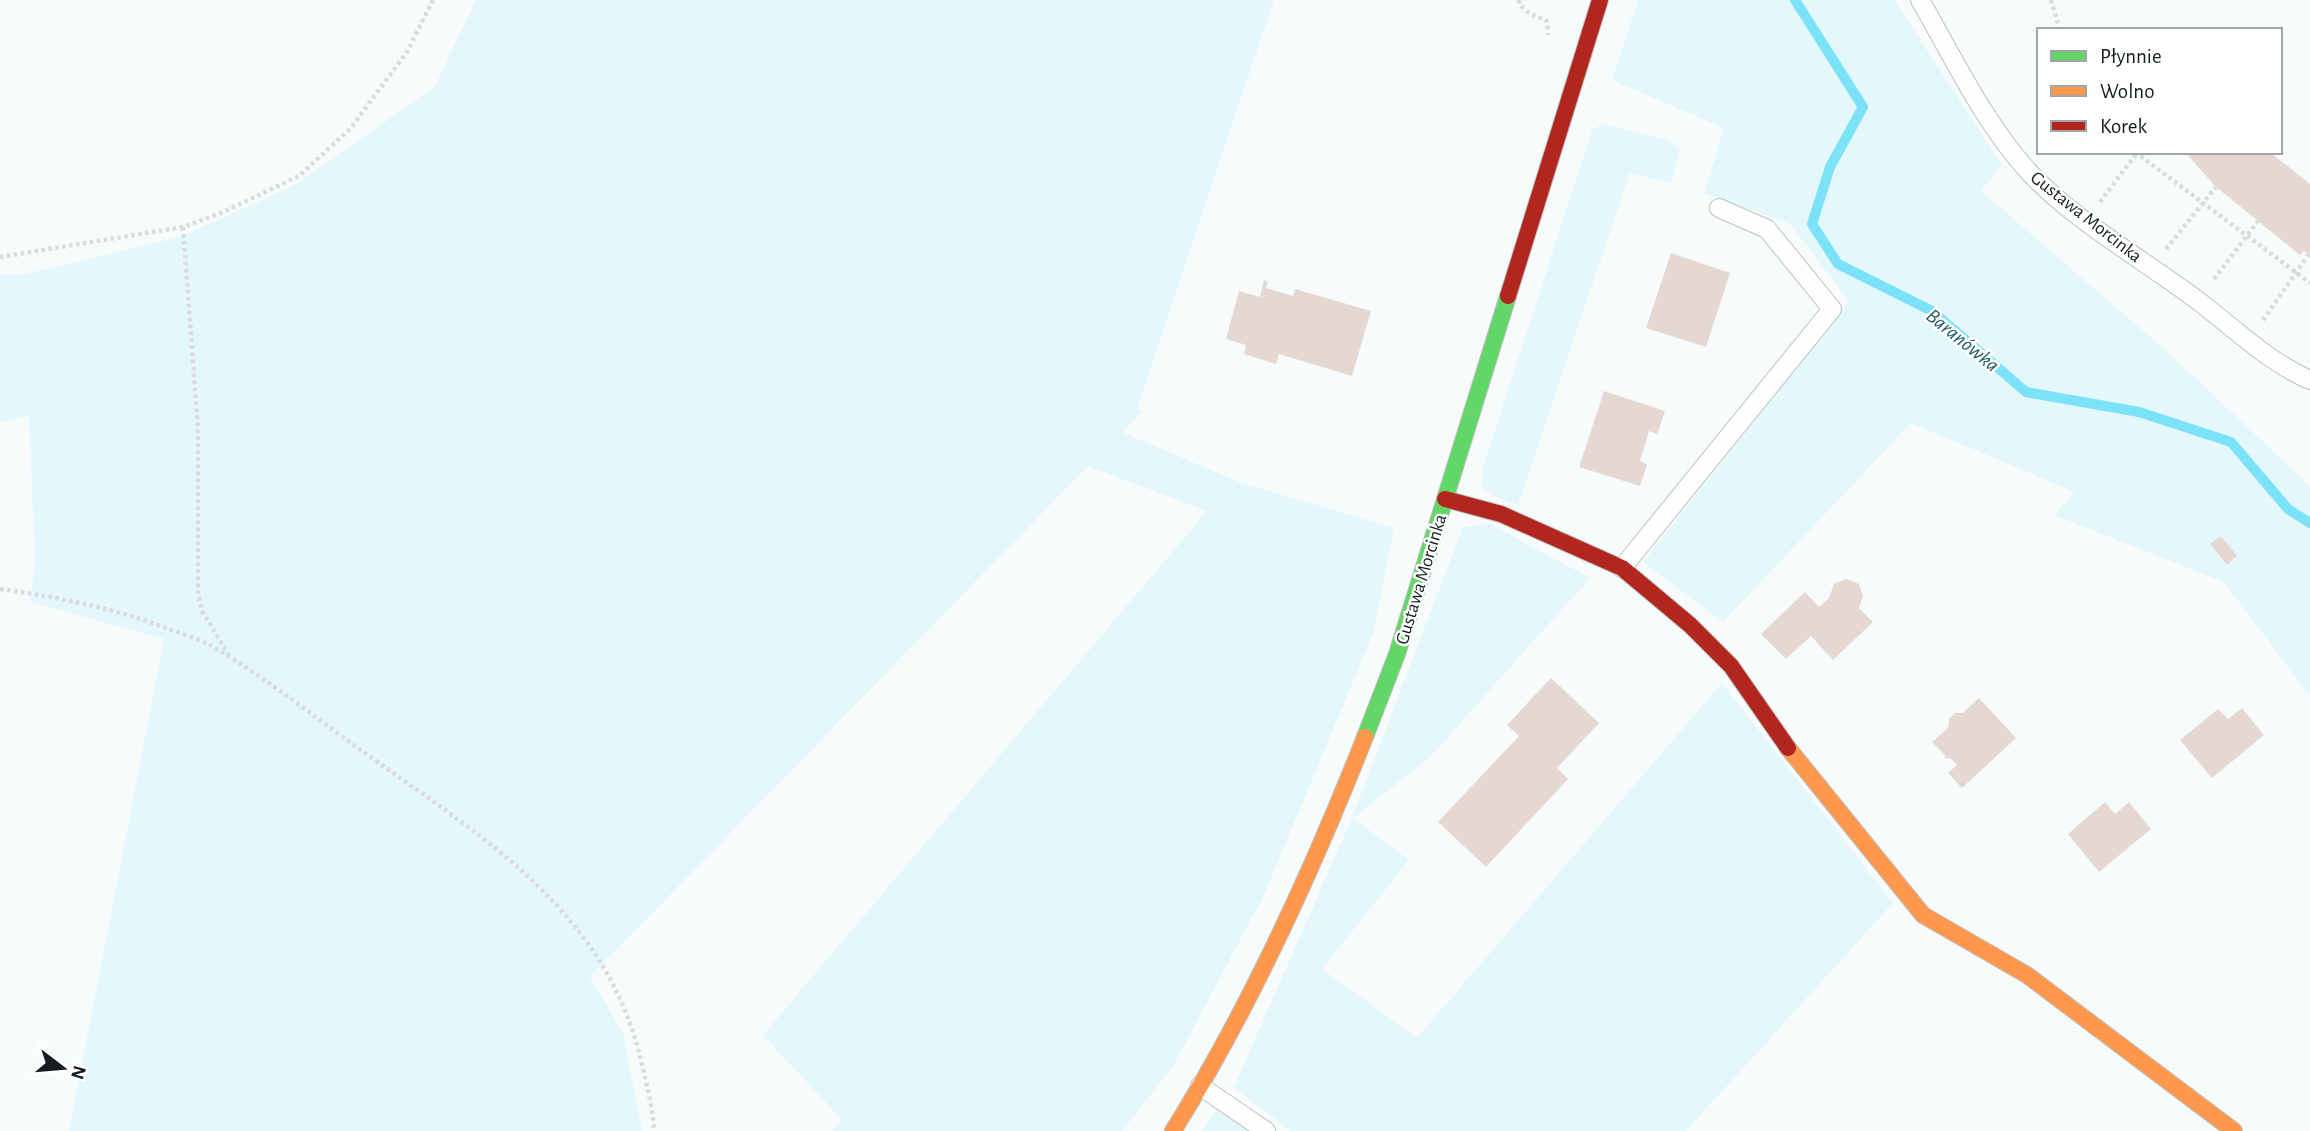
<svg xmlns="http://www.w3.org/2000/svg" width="2310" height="1131" viewBox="0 0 2310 1131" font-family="'Alegreya Sans',sans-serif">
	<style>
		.green { fill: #e3f7fd }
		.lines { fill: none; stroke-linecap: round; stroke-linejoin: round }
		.stream { stroke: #7be2f8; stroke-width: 10 }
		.building { fill: #e5d8d3 }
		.lane-casing { stroke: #bbc1c2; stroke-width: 20 }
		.fast-casing { stroke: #bbc1c2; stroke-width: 18 }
		.slow-casing { stroke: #bbc1c2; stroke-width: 18 }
		.jam-casing { stroke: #bbc1c2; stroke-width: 18 }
		.path { stroke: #dadcdc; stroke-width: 4.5; stroke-dasharray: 3.5 3.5; stroke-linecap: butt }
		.lane { stroke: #fefeff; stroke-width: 18 }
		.fast { stroke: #63d668; stroke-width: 16 }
		.slow { stroke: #ff974d; stroke-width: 16 }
		.jam { stroke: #b3261e; stroke-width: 16 }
		.labels { text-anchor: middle; stroke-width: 5; stroke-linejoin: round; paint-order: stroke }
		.street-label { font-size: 19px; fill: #151d20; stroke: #fff }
		.water-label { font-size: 21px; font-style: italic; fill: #245d6a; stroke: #fff }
	</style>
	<rect width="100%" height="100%" fill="#f8fbfc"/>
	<g class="green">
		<polygon points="476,0 1274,0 1137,408 1143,410 1122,432 1239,482 1394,528 1374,631 1264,895 1173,1066 1122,1131 832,1131 842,1120 763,1035 1207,511 1088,466 590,977 623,1033 642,1131 69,1131 164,639 30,602 35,562 29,416 0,422 0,274 21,275 180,237 293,186 434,88"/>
		<polygon points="1638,0 1894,0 2002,165 1981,191 2163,348 2310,486 2310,696 2224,582 2054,515 2075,492 1911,423 1723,622 1643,562 1849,301 1790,224 1704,193 1724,128 1612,80"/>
		<polygon points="1603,124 1670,141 1680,151 1671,183 1630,173 1518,505 1492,495 1481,485 1483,467 1592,130"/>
		<polygon points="1490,524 1590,578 1430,757 1353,818 1409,860 1322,969 1417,1038 1722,683 1893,903 1686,1131 1290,1131 1234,1087 1352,818 1463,527"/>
		<polygon points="1216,1111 1251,1128 1256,1131 1202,1131"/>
	</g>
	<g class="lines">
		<polyline class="stream" points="1795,0 1863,107 1830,167 1812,224 1838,264 1932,311 2026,392 2139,412 2231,442 2288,509 2310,523"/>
	</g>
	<g class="building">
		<polygon points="2185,152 2270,152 2310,184 2310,255 2304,251 2300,255 2216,187"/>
		<polygon points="1671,253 1730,273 1706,347 1646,328"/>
		<polygon points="1264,280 1268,282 1266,288 1293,296 1295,289 1371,311 1352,376 1279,354 1276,364 1244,354 1246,345 1226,339 1239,291 1260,297"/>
		<polygon points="1604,391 1665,411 1657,434 1649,431 1640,461 1647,464 1640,486 1579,467"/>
		<polygon points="2221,536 2237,556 2227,565 2210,544"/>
		<polygon points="1846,579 1859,584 1863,596 1859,608 1873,622 1833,660 1811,636 1786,659 1761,634 1805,592 1819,607 1829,598 1834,584"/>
		<polygon points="1551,678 1599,723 1557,768 1568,779 1486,867 1438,822 1519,736 1507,725"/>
		<polygon points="1979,698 2016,738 1962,788 1948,773 1957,765 1950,758 1944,758 1946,756 1932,742 1948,728 1949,719 1955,713 1963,713"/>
		<polygon points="2242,708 2264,735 2212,778 2180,740 2218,709 2228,719"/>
		<polygon points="2105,802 2115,814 2129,802 2151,829 2099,872 2068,834"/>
	</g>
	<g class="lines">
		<defs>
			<g id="lane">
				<path d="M1920,0C1953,57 1983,121 2028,171C2073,220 2144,260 2197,300C2233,327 2268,362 2310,380"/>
				<polyline points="1622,568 1832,309 1767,229 1719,208"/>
				<polyline points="1200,1086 1266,1131"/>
			</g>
			<polyline id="fast" points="1365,737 1397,654 1508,296"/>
			<g id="slow">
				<polyline points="1788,748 1923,915 2027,975 2234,1131"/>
				<path d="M1173,1131C1248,1011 1313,869 1365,737"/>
			</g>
			<g id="jam">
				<polyline points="1508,296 1600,0"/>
				<polyline points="1445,499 1501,514 1622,568 1690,625 1731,666 1788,748"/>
			</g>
		</defs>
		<use href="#lane" class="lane-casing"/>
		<use href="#fast" class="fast-casing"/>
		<use href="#slow" class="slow-casing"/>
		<use href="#jam" class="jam-casing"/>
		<g class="path">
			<polyline points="1519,0 1519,4 1529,13 1547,21 1548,35"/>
			<polyline points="2051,0 2060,30"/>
			<polyline points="2135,152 2310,283"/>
			<polyline points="2100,202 2137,153"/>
			<polyline points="183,227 198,428 198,594 202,611 231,659"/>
			<polyline points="2166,249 2216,187"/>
			<polyline points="0,257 183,227 221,213 299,176 350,129 407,52 433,0"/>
			<polyline points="2214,279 2258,221"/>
			<polyline points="2263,320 2309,254"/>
			<path d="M0,589C59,597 113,608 169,629C182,634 196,638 208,644C263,675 314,717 365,753C485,839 610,913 643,1069C648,1089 653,1110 654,1131"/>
		</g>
		<use href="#lane" class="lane"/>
		<use href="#fast" class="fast"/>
		<use href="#slow" class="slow"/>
		<use href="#jam" class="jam"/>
	</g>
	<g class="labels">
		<g class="street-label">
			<text transform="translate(2087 216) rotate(38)" y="7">Gustawa Morcinka</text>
			<text transform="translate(1420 579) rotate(-73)" y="7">Gustawa Morcinka</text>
		</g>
		<g class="water-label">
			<text transform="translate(1963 340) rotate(39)" y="7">Baranówka</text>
		</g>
	</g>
	<rect x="2037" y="28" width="245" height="126" fill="#ffffff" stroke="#a1a5a6" stroke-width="2"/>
	<rect x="2051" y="51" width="35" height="10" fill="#63d668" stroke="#a1a5a6" stroke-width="2"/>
	<text x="2100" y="63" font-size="21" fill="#151d20">Płynnie</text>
	<rect x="2051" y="86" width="35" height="10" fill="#ff974d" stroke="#a1a5a6" stroke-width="2"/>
	<text x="2100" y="98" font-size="21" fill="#151d20">Wolno</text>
	<rect x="2051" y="121" width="35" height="10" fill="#b3261e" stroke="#a1a5a6" stroke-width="2"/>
	<text x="2100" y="133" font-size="21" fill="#151d20">Korek</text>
	<g transform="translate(63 1068) rotate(106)" stroke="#ffffff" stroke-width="5" paint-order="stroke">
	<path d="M0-5L12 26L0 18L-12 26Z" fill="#151d20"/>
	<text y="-10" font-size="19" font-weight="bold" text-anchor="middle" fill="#151d20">N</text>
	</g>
</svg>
